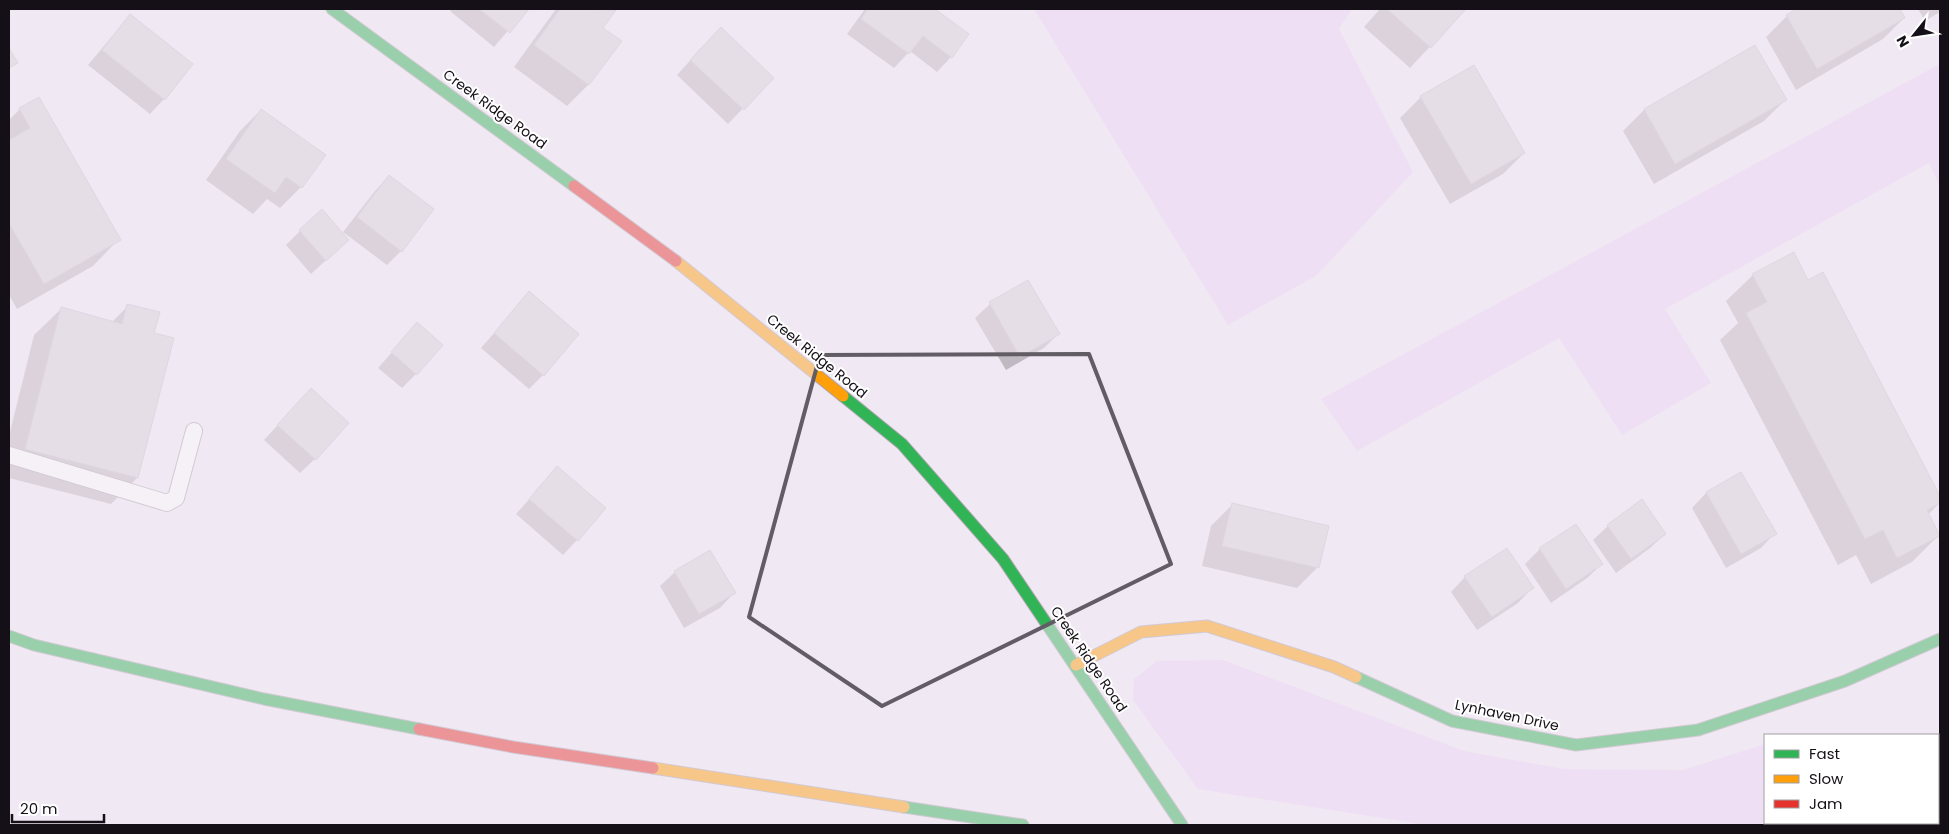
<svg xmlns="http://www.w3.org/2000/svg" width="1949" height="834" font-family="Poppins,sans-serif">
<rect width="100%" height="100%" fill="#f0e8f3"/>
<path fill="#edd6f5" d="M1034 9H1352L1339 29 1413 172 1317 275 1228 325Z
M1940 64V187L1929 163 1665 309 1711 383 1622 435 1559 338 1357 451 1321 399Z
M1223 660 1464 751 1564 769 1683 770 1765 744V823H1857L1868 825H1426L1198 789 1133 700 1134 679 1157 661Z"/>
<path fill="#0003" d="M452 9H527L494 47 450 11Z
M556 9H613L614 10 601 28 620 41 588 85 567 106 514 67Z
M865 9H933L968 34 951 57 937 72 910 51 894 68 847 34Z
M1380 9H1465L1410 68 1364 27Z
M1800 9H1898L1904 18 1883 39 1796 90 1766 37 1787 16Z
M1918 9H1940V12L1925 21Z
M130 15 164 99 150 114 88 65Z
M706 43 772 78 728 124 677 75Z
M1754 47 1785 100 1764 121 1654 184 1623 131 1644 110Z
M1421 97 1524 153 1503 174 1450 204 1400 118Z
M38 99 119 239 93 266 17 309 9 295V120L20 109Z
M261 110 301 187 280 208 267 199 253 214 206 180 240 131Z
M389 176 401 251 387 265 343 232 375 191Z
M300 231 348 240 311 274 286 245Z
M1823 274 1940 499V502L1928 515 1938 536 1912 562 1871 584 1856 555 1838 565 1720 340 1738 323 1726 301 1753 275 1807 282Z
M1028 281 1058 334 1044 348 1006 370 975 318 990 304Z
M529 293 543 375 529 389 481 348Z
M128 306 153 334 137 478 111 504 9 478V436L34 335 61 309 112 322Z
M417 324 416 374 402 388 378 368Z
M297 404 315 459 300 473 264 440Z
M557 468 577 540 563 555 516 514Z
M1741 474 1775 533 1761 548 1726 568 1692 508 1706 493Z
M1641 501 1665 534 1650 548 1616 573 1593 540 1608 526Z
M1232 505 1318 567 1297 588 1202 566 1211 526Z
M1540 549 1602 564 1587 578 1551 603 1525 564Z
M675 572 734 593 720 608 684 628 660 586Z
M1465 577 1532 588 1518 603 1477 630 1451 592Z
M1938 775 1940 779V815L1938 817Z
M1897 823H1928L1924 825H1898Z"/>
<path fill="#d8d2da" stroke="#c8c2cb" d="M479 9H529L510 33Z
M560 9 616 10 603 28 622 41 589 85 534 45Z
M868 9H935L969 34 952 58 923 36 909 54 861 19Z
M1387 9H1466L1431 48Z
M1797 9H1900L1905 18 1817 69 1786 15Z
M130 14 193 64 165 100 102 50Z
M721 27 774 78 744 110 690 60Z
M1755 45 1787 100 1675 164 1644 109Z
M9 48 18 63 9 68Z
M1474 65 1525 153 1471 184 1420 96Z
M39 97 121 240 44 284 9 223V140L30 128 19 108Z
M261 109 326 155 302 188 286 177 275 193 226 159Z
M389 175 434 209 402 252 357 217Z
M322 209 349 240 326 261 299 230Z
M1794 252 1808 280 1823 272 1940 496V503L1927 510 1940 536 1897 558 1883 530 1865 539 1746 313 1767 302 1752 274Z
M1028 280 1060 334 1020 357 989 302Z
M529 291 579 334 544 376 494 333Z
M127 304 160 312 154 333 174 338 138 478 25 449 61 307 122 324Z
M417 322 443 345 417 375 391 352Z
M311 388 349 423 316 460 277 425Z
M557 466 606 508 578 541 529 499Z
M1741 472 1777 534 1741 554 1706 492Z
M1642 499 1666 534 1631 559 1607 525Z
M1232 503 1329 526 1319 568 1222 546Z
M1576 524 1603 564 1566 589 1539 548Z
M1507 548 1534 588 1492 617 1464 576Z
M710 550 736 593 699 614 674 571Z
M1938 772 1940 777V811L1938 812Z"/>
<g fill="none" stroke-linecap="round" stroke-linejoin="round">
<defs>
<path id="lane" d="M9 455 167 503 176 498 194 431"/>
<path id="fast" d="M332 9 574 186
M843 396 902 444 1003 559 1182 825
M9 636 34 645 264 699 419 729
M1356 677 1452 721 1576 745 1698 730 1845 681 1940 639
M904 807 1023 825"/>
<path id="slow" d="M676 261 843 396
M1076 665 1141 632 1207 626 1334 667 1356 677
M653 768 904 807"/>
<path id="jam" d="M574 186 676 261
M419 729 513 747 653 768"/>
</defs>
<use href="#lane" stroke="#aca5ae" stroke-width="18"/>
<use href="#fast" stroke="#aca5ae" stroke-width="13"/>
<use href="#slow" stroke="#aca5ae" stroke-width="13"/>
<use href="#jam" stroke="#aca5ae" stroke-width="13"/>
<use href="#lane" stroke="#fdfcfd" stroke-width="16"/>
<use href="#fast" stroke="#30b455" stroke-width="11"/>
<use href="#slow" stroke="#ff9f0a" stroke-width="11"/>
<use href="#jam" stroke="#e5322d" stroke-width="11"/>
</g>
<path d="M0 0H1949V834H0ZM1089 354 1171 564 882 706 749 617 820 355Z" fill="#f0e8f3" fill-opacity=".55" fill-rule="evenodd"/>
<path fill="none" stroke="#625c64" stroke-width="4" stroke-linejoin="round" d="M1089 354 1171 564 882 706 749 617 820 355Z"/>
<g text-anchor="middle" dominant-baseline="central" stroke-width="4" stroke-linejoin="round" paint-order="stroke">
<g font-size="14" fill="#151017" stroke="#fff">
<text transform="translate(495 109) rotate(36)">Creek Ridge Road</text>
<text transform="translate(817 356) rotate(39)">Creek Ridge Road</text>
<text transform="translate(1089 659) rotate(56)">Creek Ridge Road</text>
<text transform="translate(1507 715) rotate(12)">Lynhaven Drive</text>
</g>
</g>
<rect width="1949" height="834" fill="none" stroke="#151017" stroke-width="20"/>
<rect x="1764" y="734" width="175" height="90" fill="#ffffff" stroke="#a19fa2"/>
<rect x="1774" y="750" width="25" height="8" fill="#30b455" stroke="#a19fa2"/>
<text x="1809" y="759" font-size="15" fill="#151017">Fast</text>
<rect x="1774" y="775" width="25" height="8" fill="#ff9f0a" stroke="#a19fa2"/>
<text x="1809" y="784" font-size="15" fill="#151017">Slow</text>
<rect x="1774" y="800" width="25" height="8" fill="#e5322d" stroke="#a19fa2"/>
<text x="1809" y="809" font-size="15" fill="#151017">Jam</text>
<g transform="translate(1914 35) rotate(240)" stroke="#ffffff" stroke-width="4" paint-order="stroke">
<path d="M0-4L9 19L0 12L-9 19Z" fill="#151017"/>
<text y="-8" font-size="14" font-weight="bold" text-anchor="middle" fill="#151017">N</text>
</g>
<path d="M12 814v8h92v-8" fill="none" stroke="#151017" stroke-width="2.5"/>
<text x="20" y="814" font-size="15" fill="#151017" stroke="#ffffff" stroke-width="4" paint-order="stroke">20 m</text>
</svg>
